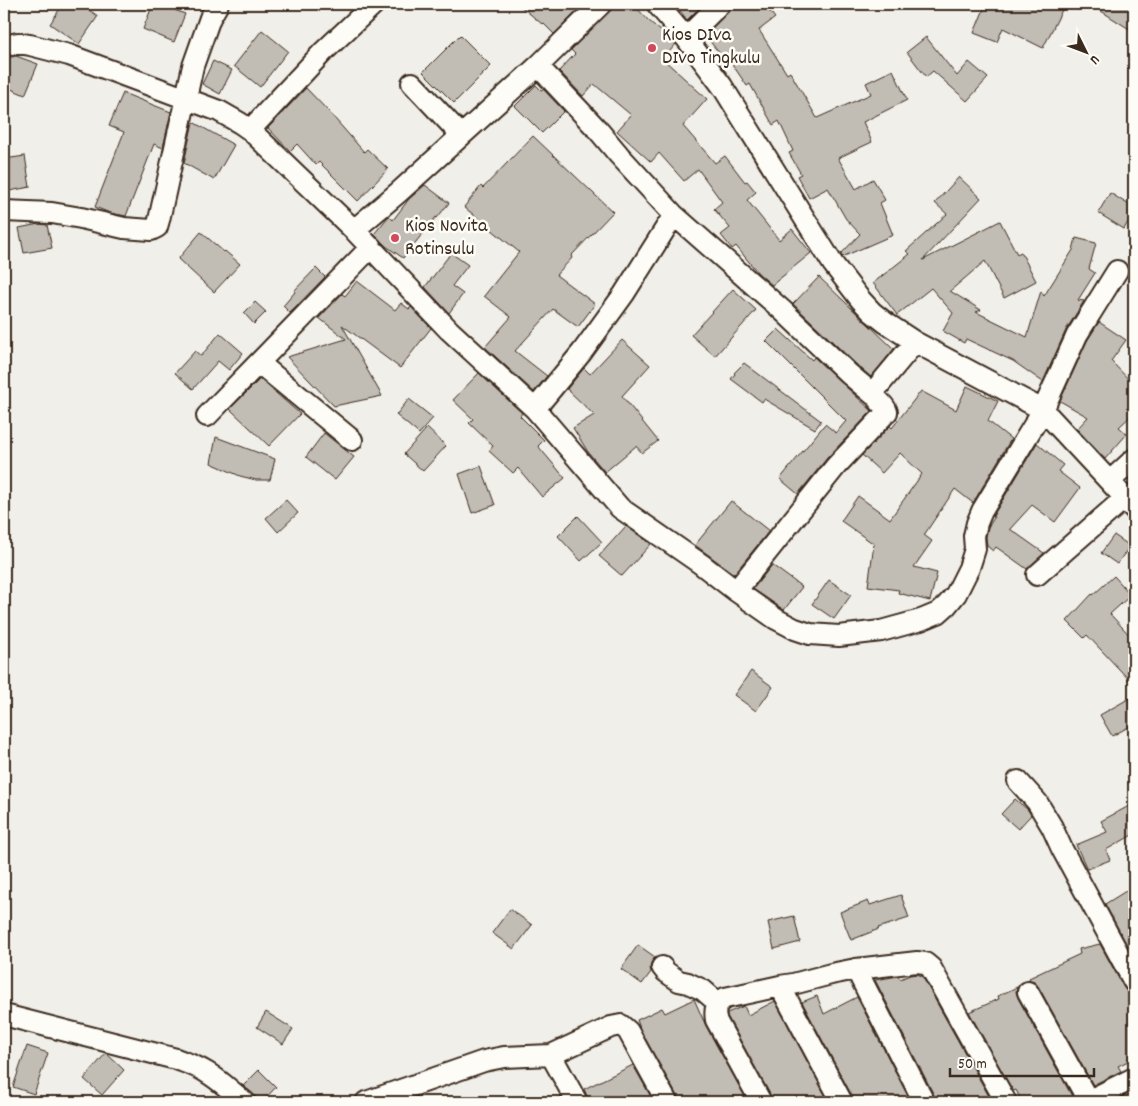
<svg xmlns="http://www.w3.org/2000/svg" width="1138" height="1106" font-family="Dekko,sans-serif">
<rect width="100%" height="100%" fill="#f1efea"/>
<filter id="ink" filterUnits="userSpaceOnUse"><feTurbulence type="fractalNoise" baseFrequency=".02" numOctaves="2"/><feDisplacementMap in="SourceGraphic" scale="10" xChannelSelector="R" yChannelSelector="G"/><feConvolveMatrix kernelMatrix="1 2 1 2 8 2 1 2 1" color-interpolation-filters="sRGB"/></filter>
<g filter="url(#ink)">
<path fill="#c1bcb4" stroke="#3b2a1e" d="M63 4H80L98 16 79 44 50 24Z
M153 4H159L185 14 174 42 143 29Z
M518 4H584L554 34 543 23 542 24Z
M613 4H633L648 20 676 44 663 59 707 99 683 126 715 163 725 156 745 182 747 181 756 192 747 200 779 240 792 229 811 253 772 285 758 273 736 246 732 249 721 235 730 228 714 209 722 202 698 169 684 181 659 153 651 162 617 131 631 115 594 84 583 96 559 71 575 54 571 50 609 12 612 8Z
M675 4H703L687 20Z
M732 4H764L775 18 759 30 787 74 790 72 817 118 871 94 866 83 893 70 907 100 863 122 872 142 838 158 856 189 873 179 885 200 880 203 893 235 842 257 841 254 860 234 846 219 828 188 809 198 797 176 801 174 789 153 793 151 779 121 773 125 750 84 747 86 726 55 723 58 705 35 728 12 731 8Z
M986 4H1065L1043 48 1003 28 997 42 974 33Z
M1090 4H1134V32Z
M262 30 288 51 260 87 234 66Z
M460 35 491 66 454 103 423 72Z
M926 37 957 76 969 62 988 78 967 101 933 71 926 77 907 52Z
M16 56 38 64 25 95 4 86V65L7 58Z
M213 61 232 70 220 94 202 84Z
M536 85 541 90 543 89 564 111 542 133 515 106Z
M306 88 329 112 364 152 367 149 388 169 358 201 319 162 316 165 297 144 290 151 268 128Z
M123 93 171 112 163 148 154 144 126 216 110 213 95 207 124 132 109 126Z
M193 122 234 145 214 180 184 163Z
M533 136 613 212 571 256 572 258 556 275 595 304 578 327 553 309 515 351 547 376 534 392 485 347 511 317 484 296 519 252 464 207 481 186 483 188Z
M25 156 30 187 4 192V159Z
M959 177 981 198 923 260 1000 221 1017 254 1021 252 1036 281 1004 298 985 261 950 291 981 310 976 312 1027 337 1041 291 1044 296 1073 250 1076 238 1096 243 1089 269 1095 273 1078 300 1084 301 1066 330 1043 382 1013 361 966 339 964 343 943 331 953 313 931 288 897 315 873 283 910 254 906 251 947 214 935 203Z
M425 185 449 203 437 218 436 217 403 258 386 246 374 234 389 216 393 220 409 199Z
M1110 193 1134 208V212L1124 229 1098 213Z
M39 224 47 225 52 248 24 253 19 228Z
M201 232 224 252 225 251 240 264 214 292 178 259Z
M451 253 468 265 452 286 463 294 449 313 425 287Z
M316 268 325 277 290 313 283 306 295 292 294 291Z
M819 277 894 349 871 377 857 365 793 304Z
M357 281 395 310 401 303 409 309 411 307 431 328 400 368 342 325 382 396 334 406 287 357 346 339 319 318 342 294 345 296Z
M733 289 756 310 715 356 691 335Z
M255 302 266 312 254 324 244 313Z
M1099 322 1126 340 1111 361 1134 385V413L1119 427 1127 434 1105 459 1077 429 1088 417 1060 401 1087 341Z
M778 329 812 360 814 357 872 411 827 458 798 494 780 479 825 424 836 433 846 421 766 341Z
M220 333 243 353 229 370 218 361 193 389 175 373 195 351 201 356Z
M622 340 650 365 622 396 658 441 642 453 636 446 605 472 588 452 573 428 594 415 567 389 584 368 590 374Z
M744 363 821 421 815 429 764 399 762 402 731 379 735 374 734 373Z
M479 373 522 413 520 416 544 440 538 446 565 478 542 497 518 468 513 473 489 451 493 446 469 423 473 419 453 400Z
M260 379 300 414 269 446 230 409Z
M967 386 998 401 988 421 1011 439 973 503 955 489 924 535 932 541 914 567 937 573 930 601 898 593 899 590 868 586 874 544 841 521 858 496 890 519 922 474 900 453 882 473 862 455 890 426 892 428 921 391 956 410Z
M409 399 433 418 419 434 396 415Z
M427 428 446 446 423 471 404 454Z
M324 433 354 457 335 480 306 457Z
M216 437 275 459 270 480H256L240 476 211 463Z
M1037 443 1063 465 1058 471 1080 488 1055 522 1032 505 1010 529 1044 553 1027 569 996 547 993 551 987 546 986 537 988 527 994 518 993 516Z
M481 466 495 505 472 513 459 474Z
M286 500 298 513 278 532 266 518Z
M731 501 769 531 734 574 695 545Z
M578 516 602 542 581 561 558 536Z
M626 526 651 544 622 576 599 556Z
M1114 535 1130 546 1117 564 1101 553Z
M772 565 802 587 784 610 753 589Z
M1114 576 1131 595 1110 614 1134 640V685L1087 635 1084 638 1067 621 1092 594 1093 595Z
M829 580 851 595 834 619 812 604Z
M751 671 773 687 756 711 734 695Z
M1130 698 1134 706V724L1112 736 1100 715Z
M1015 799 1028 810 1031 815 1018 829 1001 814Z
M1129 806 1134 817V834L1106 850 1110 860 1087 869 1076 845 1107 832 1101 821Z
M1134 886V958L1105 904Z
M901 895 909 918 878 928 879 929 851 940 840 912 868 901 870 905Z
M510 909 532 925 514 949 492 933Z
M794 916 800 942 774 949 768 922Z
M1100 944 1124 988 1128 992 1134 994V1058L1118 1066 1121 1071 1093 1085 1038 986 1034 982 1030 981 1029 978 1080 954 1079 949Z
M638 945 655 957 651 963 650 968 651 972 642 984 621 969Z
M917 974 922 976 991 1100 987 1102H936L935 1097 875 980 898 976 900 979 910 975Z
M1017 987 1016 992 1018 998 1074 1100V1102H1022L1016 1090 1013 1091 969 1012 999 999 998 996Z
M817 996 824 1014 857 997 911 1102H854L852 1096 802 1002Z
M694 999 706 1026 748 1102H679L677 1096 641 1031 637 1020 662 1008 665 1013Z
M775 1001 829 1102H773L771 1096 727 1016V1013L744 1006 748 1015Z
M266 1012 293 1029 283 1044 257 1027Z
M27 1046 48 1053 34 1094 13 1087Z
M106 1053 124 1070 102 1095 84 1079Z
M633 1065 654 1102H589L587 1096 584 1089Z
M259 1070 276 1087 262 1102H260L252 1093 243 1086Z"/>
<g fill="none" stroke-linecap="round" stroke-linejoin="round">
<defs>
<path id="street" d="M657 4 686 38 722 86 833 264 860 299 872 312 886 323 915 342 1043 410 1125 498 1134 509
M686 38 720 4
M4 46 18 43 30 45 69 55 219 111 240 123 250 130 354 230 399 192 538 66 601 4
M538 66 598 130 619 155 674 215 782 310 849 374 874 395
M412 83 461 135
M250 130 323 52 374 4
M4 211 52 213 81 218 124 228 151 230 157 227 159 220 193 66 210 18 218 4
M354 230 449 330 535 409 620 508 701 564 736 591 836 466 887 412C885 403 873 400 875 390L915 342
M259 363 352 440
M535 409 582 352 624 294 674 215
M207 416 371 247
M1110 481 1134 459
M1037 575 1125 498
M736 591 776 619 795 629 810 634 839 636 881 631 921 620 938 613 947 605 956 594 969 568 975 549 974 536 977 523 982 511 1043 410 1077 335 1117 271
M1018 781 1037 802 1052 827 1062 849 1134 982
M662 967 666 972 679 981 688 983 703 990 718 1003
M1028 992 1089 1102
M4 1015 176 1059C186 1063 197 1066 206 1072 220 1080 232 1092 245 1102
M551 1055 577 1102
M366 1102 484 1061 504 1057 551 1055 611 1027 621 1025 628 1031 667 1102
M761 1102 716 1020C714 1009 716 1004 725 998L780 986
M842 1102 780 986 793 984 831 974 856 969
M924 1102 856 969 917 962 925 963 931 968 1006 1102
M1086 1102 1134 1078"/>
</defs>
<use href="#street" stroke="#3b2a1e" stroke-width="24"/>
<use href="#street" stroke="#fdfcf7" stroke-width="20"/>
</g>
</g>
<g fill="#d1495b" stroke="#fdfcf7" stroke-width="2">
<circle cx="652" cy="48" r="5"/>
<circle cx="395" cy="238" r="5"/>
</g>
<g text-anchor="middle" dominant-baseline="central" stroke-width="5" stroke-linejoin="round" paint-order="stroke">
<g font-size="20" fill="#3b2a1e" stroke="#fdfcf7" text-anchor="start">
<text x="662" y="36">Kios DIva<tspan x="662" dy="23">DIvo Tingkulu</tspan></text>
<text x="405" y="227">Kios Novita<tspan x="405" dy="23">Rotinsulu</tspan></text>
</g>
</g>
<rect width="1138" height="1106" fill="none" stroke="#fdfcf7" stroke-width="20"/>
<rect x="10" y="10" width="1118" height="1086" fill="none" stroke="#3b2a1e" stroke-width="2" filter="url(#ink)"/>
<g transform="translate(1086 52) rotate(132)" stroke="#fdfcf7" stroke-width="4" paint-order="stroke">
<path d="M0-4L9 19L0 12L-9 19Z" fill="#3b2a1e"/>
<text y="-8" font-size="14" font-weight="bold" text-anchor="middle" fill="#3b2a1e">U</text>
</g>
<path d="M950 1068v8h144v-8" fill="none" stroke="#3b2a1e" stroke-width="2.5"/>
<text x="958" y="1068" font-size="15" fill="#3b2a1e" stroke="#fdfcf7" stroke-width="4" paint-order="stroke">50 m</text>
</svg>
